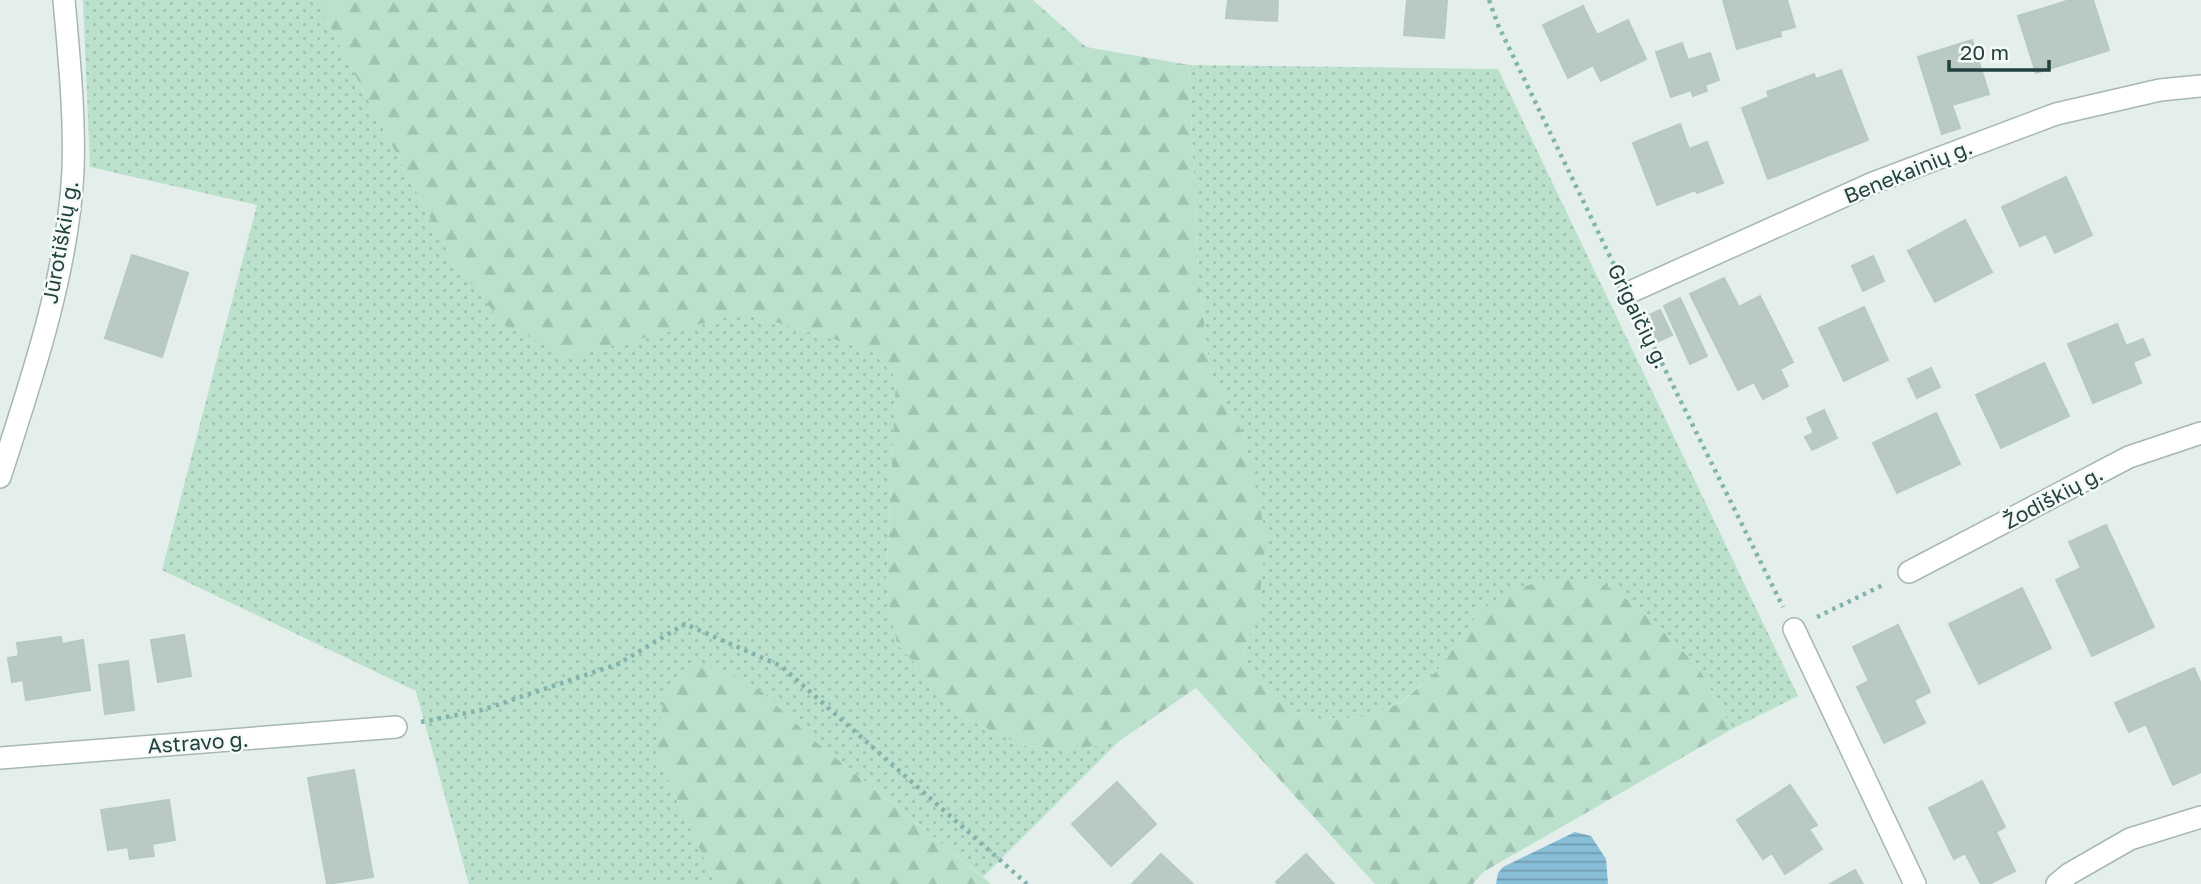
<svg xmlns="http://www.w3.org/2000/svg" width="2201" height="884" font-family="'Golos Text',sans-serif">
<defs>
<pattern id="grass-dots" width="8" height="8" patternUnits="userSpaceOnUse" patternTransform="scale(1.75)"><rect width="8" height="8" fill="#bbe1cc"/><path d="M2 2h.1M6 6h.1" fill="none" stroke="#a0c2b0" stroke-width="1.8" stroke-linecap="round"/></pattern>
<pattern id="forest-firs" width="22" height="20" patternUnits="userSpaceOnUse" patternTransform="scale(1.75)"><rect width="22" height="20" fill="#bbe1cc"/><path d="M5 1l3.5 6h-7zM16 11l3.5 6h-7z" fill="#a0c2b0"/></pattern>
<pattern id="water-rules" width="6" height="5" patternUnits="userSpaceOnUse" patternTransform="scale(1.75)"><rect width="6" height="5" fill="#88bed7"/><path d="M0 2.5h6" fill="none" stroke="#6f9cb0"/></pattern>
</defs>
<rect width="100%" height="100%" fill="#e4eeeb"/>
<path fill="url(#grass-dots)" d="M83 0H316L451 258 567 357 744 313 870 350 896 377 886 585 897 644 966 718 1021 745 1070 750 1118 742 983 877 815 741 761 691 656 754 716 884H469L416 691 162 570 257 205 90 167Z
M1189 65 1498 69 1798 696 1732 729 1699 668 1640 608 1607 586 1478 613 1438 670 1401 702 1367 717 1320 719 1289 710 1254 679 1243 651 1258 615 1245 438 1210 371 1198 273Z"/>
<path fill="url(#forest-firs)" d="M316 0H1033L1086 47 1189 65 1198 273 1210 371 1245 438 1266 536 1258 615 1243 651 1254 679 1289 710 1320 719 1367 717 1402 702 1438 670 1478 613 1508 591 1543 581 1570 579 1607 586 1640 608 1699 668 1732 729 1483 872 1473 884H1375L1196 688 1118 742 1070 750 1021 745 966 718 897 644 886 586 896 377 870 350 744 313 568 357 503 324 451 258Z
M693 667 721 668 761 691 815 741 991 884H716L656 754 665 688Z"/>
<path fill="url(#water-rules)" d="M1575 832 1591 836 1606 859 1608 884H1496L1498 873 1503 867Z"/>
<path fill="#b9cac5" stroke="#b6c9c4" stroke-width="2" d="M1228 0H1278L1277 21 1226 18Z
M1407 0H1447L1444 38 1404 35Z
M1723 0H1787L1795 27 1780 31 1781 36 1737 49Z
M2070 0H2093L2109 50 2036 73 2018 16Z
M1583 6 1597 35 1628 20 1646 59 1601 81 1593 65 1568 78 1543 25Z
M1972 40 1989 94 1952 105 1960 128 1942 134 1918 57Z
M1682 43 1688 60 1710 53 1719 80 1705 85 1707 91 1693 96 1691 90 1671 97 1656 52Z
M1841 70 1868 140 1768 179 1742 108 1769 97 1767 92 1814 74 1816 79Z
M1680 124 1689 149 1707 142 1723 183 1697 193 1695 190 1657 205 1633 143Z
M2066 177 2092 235 2055 253 2046 234 2020 246 2002 207Z
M1965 220 1992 272 1935 302 1908 251Z
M132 255 188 273 162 357 105 338Z
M1873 256 1884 281 1863 291 1852 266Z
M1724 278 1739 307 1760 296 1793 362 1780 369 1788 386 1763 399 1754 382 1738 390 1690 294Z
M1680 298 1707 356 1690 364 1664 306Z
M1864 307 1888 360 1844 381 1819 328Z
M1660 310 1672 335 1657 342 1645 317Z
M2117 324 2126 346 2143 339 2150 355 2133 362 2141 383 2093 403 2068 344Z
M2044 363 2069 416 2001 448 1976 395Z
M1931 368 1940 387 1917 398 1908 379Z
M1824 410 1837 438 1812 450 1805 437 1814 433 1807 418Z
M1936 413 1960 464 1897 493 1873 443Z
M2106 525 2154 627 2092 656 2056 580 2081 568 2069 542Z
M2022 588 2051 648 1979 684 1949 624Z
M1898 625 1930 692 1914 700 1925 723 1884 743 1857 687 1869 681 1853 647Z
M184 635 191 676 158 682 151 640Z
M61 637 62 644 83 640 90 690 26 700 23 680 12 682 8 658 19 656 17 643Z
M128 661 134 710 105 714 99 665Z
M2194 668 2201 684V772L2173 785 2146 724 2129 732 2115 703Z
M354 770 373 877 327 884 308 778Z
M1982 781 2005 827 1996 832 2015 871 1989 884H1981L1965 853 1954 859 1929 808Z
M1117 782 1156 824 1111 866 1072 824Z
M1790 785 1817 825 1809 829 1822 849 1785 874 1772 853 1763 859 1737 820Z
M169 800 175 840 152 844 154 856 130 859 128 847 108 850 101 810Z
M1161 854 1193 884H1132Z
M1306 854 1334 884H1278L1276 882Z
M1855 870 1863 884H1830Z"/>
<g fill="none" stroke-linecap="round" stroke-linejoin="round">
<defs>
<path id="minor" d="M1628 293 1873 183 2056 114 2160 90 2201 86
M0 477C31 381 68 273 73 171 75 114 69 56 64 0
M1909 572 2129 457 2201 433
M1794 629 1915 884
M0 758 396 727
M2057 884 2069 874 2130 839 2201 817"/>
</defs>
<use href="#minor" stroke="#a6b7b4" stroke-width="24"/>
<path stroke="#82b4ad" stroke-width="4.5" stroke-dasharray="3.5 5" stroke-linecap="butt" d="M1489 0 1498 25 1617 271
M1639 317 1783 607
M1817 617 1885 584
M421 722 482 710 618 664 685 624 781 666 1027 884"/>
<use href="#minor" stroke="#fff" stroke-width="21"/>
</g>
<g text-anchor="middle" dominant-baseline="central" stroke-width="5" stroke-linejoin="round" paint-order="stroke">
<g font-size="21" fill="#22423e" stroke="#f5faf9">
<text transform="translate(1908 171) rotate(-22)">Benekainių g.</text>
<text transform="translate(60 242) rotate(-80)">Jūrotiškių g.</text>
<text transform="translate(1639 316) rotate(64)">Grigaičių g.</text>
<text transform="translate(2053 497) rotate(-28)">Žodiškių g.</text>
<text transform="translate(198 742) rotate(-4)">Astravo g.</text>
</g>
</g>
<path d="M1949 60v10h100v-10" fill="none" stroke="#22423e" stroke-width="3.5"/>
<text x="1960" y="60" font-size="21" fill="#22423e" stroke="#f5faf9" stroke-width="5" paint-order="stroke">20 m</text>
</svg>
